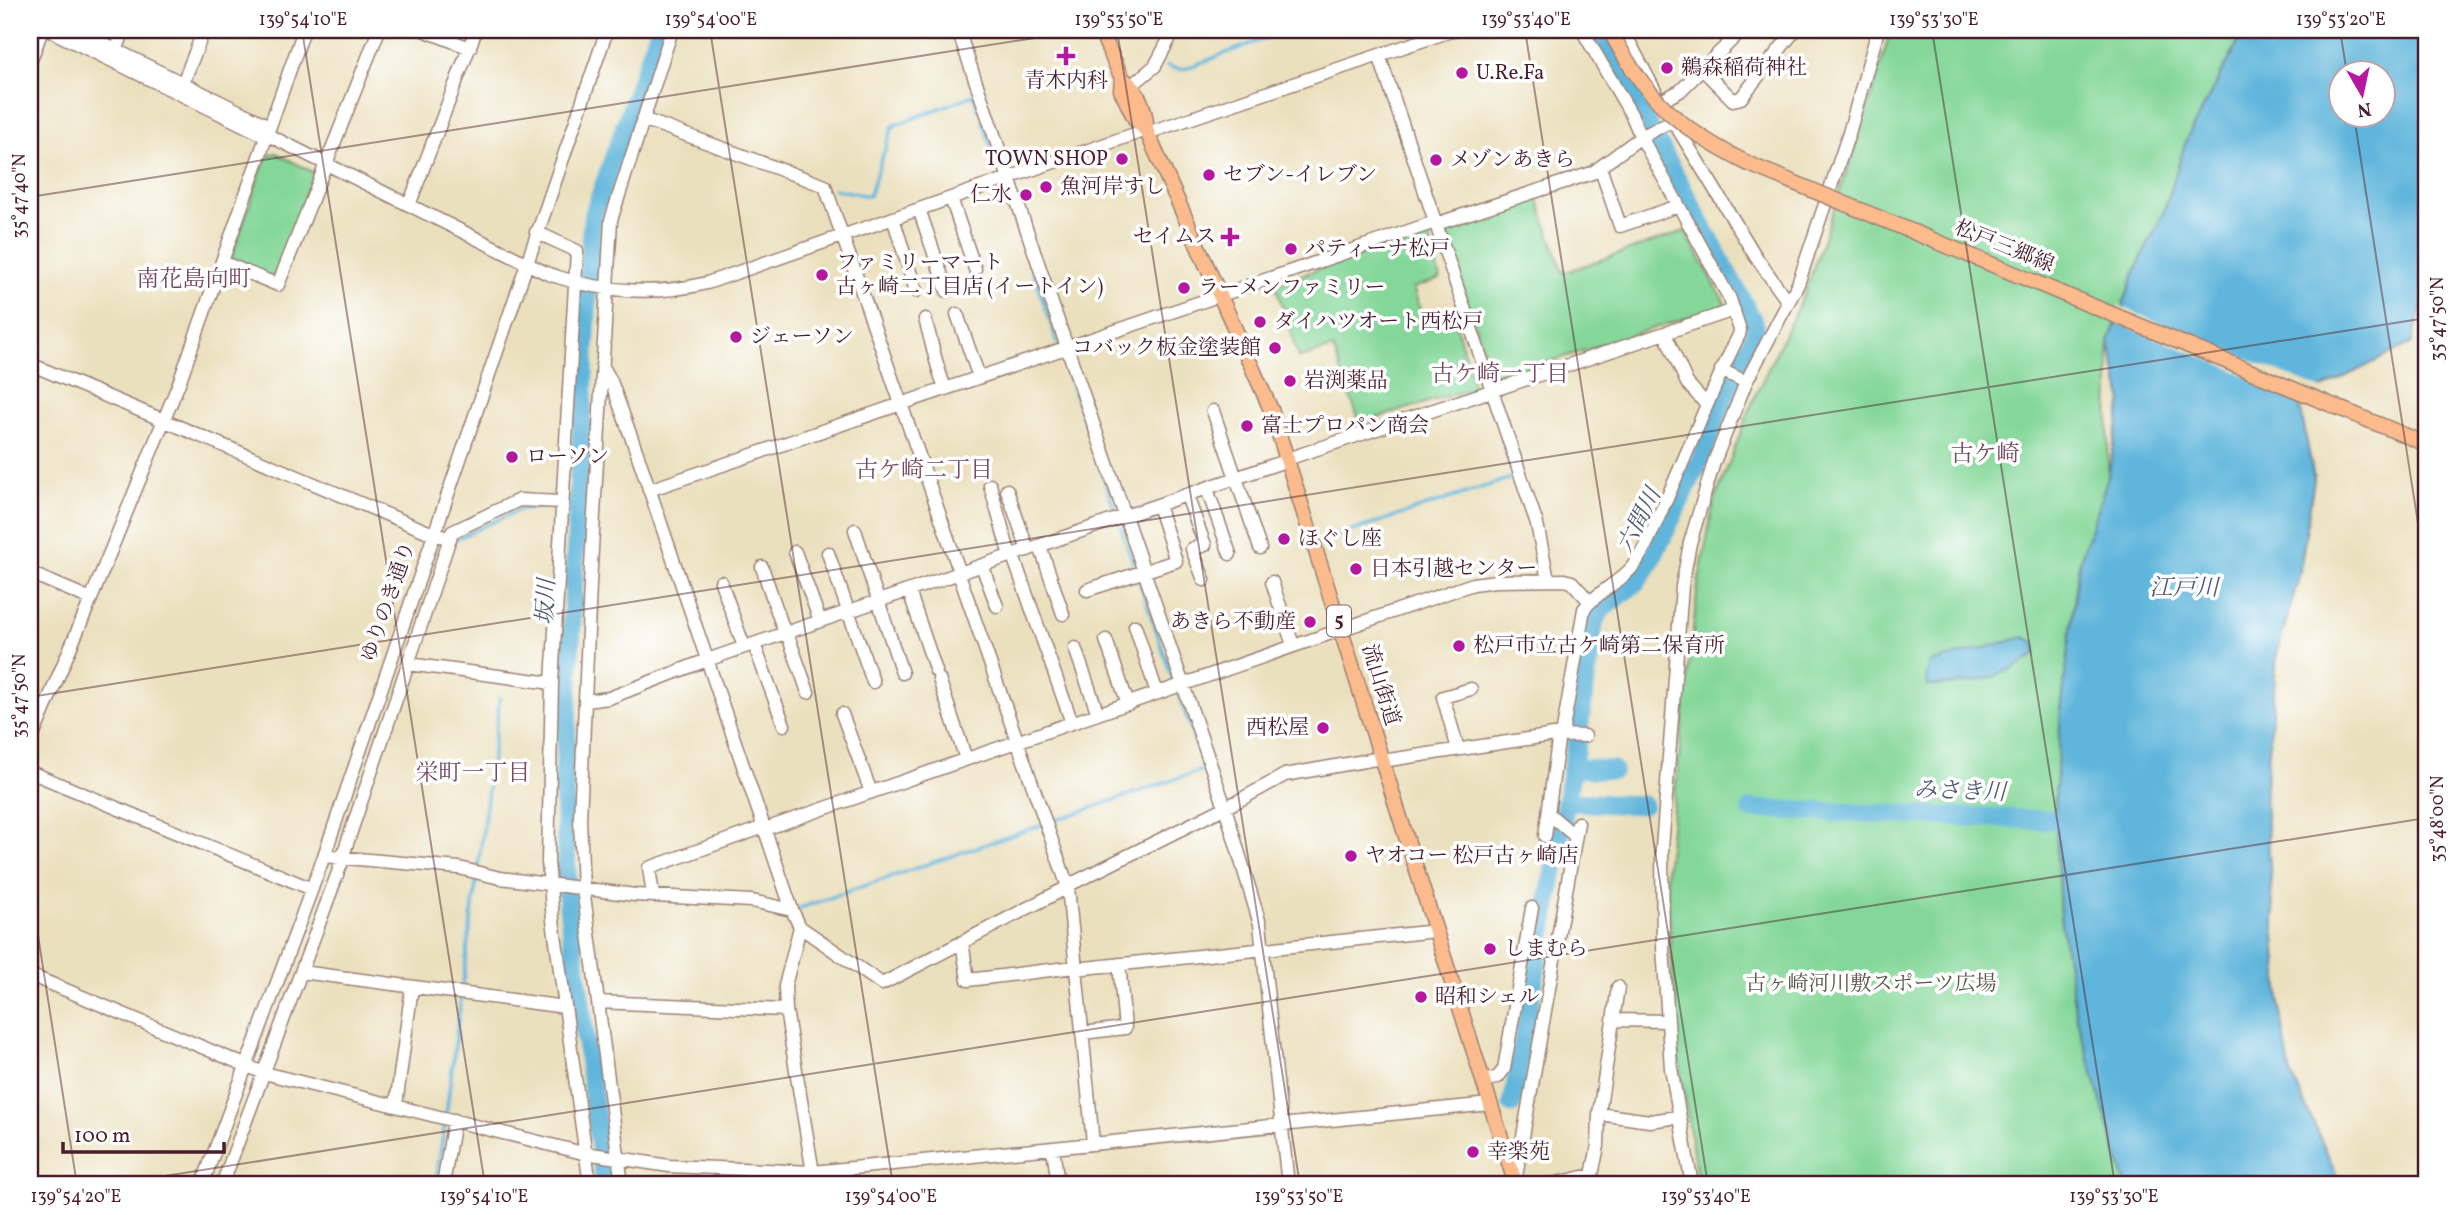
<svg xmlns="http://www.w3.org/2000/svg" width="2456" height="1215" font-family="Vollkorn,'Noto Serif JP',serif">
<rect width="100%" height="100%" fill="#fff"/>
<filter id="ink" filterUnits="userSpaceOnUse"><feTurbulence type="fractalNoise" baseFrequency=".0143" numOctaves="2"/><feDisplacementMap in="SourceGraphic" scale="14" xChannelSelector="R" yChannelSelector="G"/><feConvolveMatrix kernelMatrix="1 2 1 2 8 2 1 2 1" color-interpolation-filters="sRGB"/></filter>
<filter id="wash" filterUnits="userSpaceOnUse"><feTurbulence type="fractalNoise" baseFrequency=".00686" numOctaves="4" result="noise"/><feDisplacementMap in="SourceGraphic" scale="28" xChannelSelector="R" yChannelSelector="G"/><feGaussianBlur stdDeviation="1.57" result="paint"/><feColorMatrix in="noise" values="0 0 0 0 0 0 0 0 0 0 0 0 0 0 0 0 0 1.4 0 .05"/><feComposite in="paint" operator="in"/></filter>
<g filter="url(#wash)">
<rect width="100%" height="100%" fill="#ebe0bd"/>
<path fill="#84d799" stroke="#677b62" stroke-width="2" d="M1891 30H2243L2237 45 2187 138 2164 212 2137 267 2109 342 2108 477 2079 564 2061 711 2055 800 2060 916 2076 1015 2126 1185H1698L1678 1055 1666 873 1698 585 1714 502 1755 396 1805 292 1860 133Z
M276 153 316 174 278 277 271 278 231 259 266 156Z
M1537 197 1563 273 1685 231 1726 305 1493 380 1443 227Z
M1428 232 1440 279 1413 288 1425 324 1453 314 1474 388 1360 423 1333 348 1299 358 1275 284Z"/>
<path fill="#5eb5db" stroke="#546a83" stroke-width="2" fill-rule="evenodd" d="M2243 30H2426V290L2412 343 2299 400 2314 479 2299 577 2277 653 2265 800 2281 1016 2290 1071 2341 1185H2126L2076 1015 2060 916 2055 800 2061 711 2079 564 2108 477 2122 400 2109 342 2137 267 2164 212 2187 138 2237 45ZM2340 74H2382V116H2340Z
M2024 637 2035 642 2036 654C2000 680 1972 684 1928 686L1926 676 1930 663Z"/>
<path fill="#ebe0bd" d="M2119 306 2326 391 2307 400 2114 321Z"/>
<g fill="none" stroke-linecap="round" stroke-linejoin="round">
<path stroke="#5eb5db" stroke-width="3.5" d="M1167 66 1177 69H1184L1287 30
M983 122 1001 176
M1003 184 1058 344
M834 189 869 196 893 126 974 95 978 109
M1062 356 1116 513
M566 505 578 504
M1121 527 1135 570
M1328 539 1514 477 1502 438
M454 540 521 509 541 507
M1138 577 1174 683
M478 869 500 697
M800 908 1205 769 1177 690
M462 990 477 876
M446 1115 461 998
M435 1185 445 1123"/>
<path stroke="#5eb5db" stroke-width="19" d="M1572 768 1613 770
M1567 802 1643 805
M1751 809 2050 820 2079 819
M1512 1104 1579 730 1594 623 1601 610 1636 583 1650 563 1701 458 1731 383 1753 338 1755 329 1752 319 1598 30
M605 1185 568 907 564 785 591 232 594 213 659 30"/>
</g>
</g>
<g filter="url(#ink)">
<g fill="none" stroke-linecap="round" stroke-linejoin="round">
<defs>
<path id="minor" d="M49 30 266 136
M75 30 269 126
M423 30 470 48
M958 30 1225 807 1260 924 1288 1185
M1623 30 1655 91
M116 51 124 30
M1379 55 1537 524 1548 580
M30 62 42 30
M1703 70 1733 100 1741 98 1795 30
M183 83 204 30
M1132 85 1155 66 1174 30
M1661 101 1680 91 1742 30
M1670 116 1756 257 1788 302
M643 119 825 186 960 573
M1147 133 1454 30
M266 134 546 273C600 292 652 297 707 283L1146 130
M1600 167 1620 226 1678 206
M951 198 975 269
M409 205 476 30
M919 209 947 291
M893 218 916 291
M1436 224 1592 173 1641 137 1632 116 1582 30
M536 232 577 251 552 683 548 862 553 920 590 1185
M222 262 278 285 379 30
M957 314 979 377
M925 319C932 343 936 366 945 388
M1665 334 1687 383 1706 404
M30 364 426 531 450 539
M602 365 611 381 637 453 792 910
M1721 370 1746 382
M1213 411 1260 548
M1287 459 1734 310
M990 485 1010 556
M1207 489 1230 554
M649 490 1435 222
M1007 490 1028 550
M1187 496 1205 545 1192 549 1204 580
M855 530 902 673
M1040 546 1063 614
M795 552 820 621
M828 553 873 682
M1013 556 1072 723
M982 566 997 606
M762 567 785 634
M30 573 91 599 179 383 304 30
M959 574 1068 887 1093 1143
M721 582 744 647
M1272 582 1293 645
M1087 590 1176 561 1158 505
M909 591 936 671
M1135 626 1157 693
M787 633 808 692
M1106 640 1128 704
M754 644 784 725
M1075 648 1098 714
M408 664 452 532 519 500 561 502
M939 679 966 759
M586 701 609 698 707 660 1288 460
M842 714 871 792
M1562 735 1584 609C1598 590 1623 582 1636 562 1647 546 1654 527 1662 509 1689 451 1710 392 1739 335L1740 330 1730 299 1641 137 1673 120
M30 743 91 599
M1458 749 1443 697 1471 689
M1382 761 1554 735 1585 736
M30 772 312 889
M1549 814 1575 836
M765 829 1473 584 1496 581 1564 580 1572 582 1590 602
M1545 836 1559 734
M324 856 459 868 500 878 635 895 752 901 792 910 800 927 785 986 786 1010 815 1185
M342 858 408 664 552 683
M1067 886 1238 801 1285 775 1381 758
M653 895 649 868 764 827
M800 927 882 984 1068 887
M962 942 968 980 1075 967
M1075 969 1436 931
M302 972 565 1007
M30 975 264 1073 579 1152 669 1166 813 1172 1490 1104
M598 1002 786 1010
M1613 1020 1668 1021
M1082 1033 1125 1028 1119 964
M1483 1082 1498 1077 1504 1069 1532 908
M396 1105 412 987
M1599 1114 1618 987
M1053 1148 1058 1185
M1515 1182 1578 823
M202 1185 324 856 607 30
M222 1185 343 859
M443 1185 454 1120
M622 1185 583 888 580 819 590 584 611 220 672 30
M1548 1185 1592 1175 1598 1146 1599 1114 1650 1121 1678 1117
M1692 1185 1671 1068 1663 947 1662 849 1682 586 1690 543 1714 462 1746 382 1798 284 1849 133 1878 30"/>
<path id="major" d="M1100 30 1122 78 1121 90 1135 119 1146 130 1272 412 1516 1185
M1122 78C1138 89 1147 111 1146 130"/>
</defs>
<use href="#minor" stroke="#9a8074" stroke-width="15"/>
<use href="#major" stroke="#9a8074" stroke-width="17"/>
<use href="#minor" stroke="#fff" stroke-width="12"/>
<use href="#major" stroke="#fbbb8d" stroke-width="14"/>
<defs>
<path id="major-bridge" d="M1610 30C1644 98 1682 131 1749 164L2426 444"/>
</defs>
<use href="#major-bridge" stroke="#9a8074" stroke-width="17" stroke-linecap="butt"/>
<use href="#major-bridge" stroke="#fbbb8d" stroke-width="14"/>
</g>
</g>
<path fill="none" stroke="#4a1f2b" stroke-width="2" stroke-opacity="0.45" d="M302 30 485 1185M710 30 893 1185M1117 30 1300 1185M1525 30 1708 1185M1932 30 2115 1185M2340 30 2347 74M2354 116 2426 574M30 197 1085 30M30 697 2426 318M30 884 77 1185M108 1185 2426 818"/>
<g fill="#b5179e" stroke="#fff" stroke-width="2.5">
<path d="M1062.5 45.5h7v7h7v7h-7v7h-7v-7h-7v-7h7z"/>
<circle cx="1667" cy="68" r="7"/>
<circle cx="1462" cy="73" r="7"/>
<circle cx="1122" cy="159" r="7"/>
<circle cx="1436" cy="160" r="7"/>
<circle cx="1209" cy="175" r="7"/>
<circle cx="1046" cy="187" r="7"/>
<circle cx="1026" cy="195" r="7"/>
<path d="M1226.5 226.5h7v7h7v7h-7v7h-7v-7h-7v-7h7z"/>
<circle cx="1291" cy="249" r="7"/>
<circle cx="822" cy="275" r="7"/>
<circle cx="1184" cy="288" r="7"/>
<circle cx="1260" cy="322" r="7"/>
<circle cx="736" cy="337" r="7"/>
<circle cx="1275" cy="348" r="7"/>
<circle cx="1290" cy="381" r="7"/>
<circle cx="1247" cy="426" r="7"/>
<circle cx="512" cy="457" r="7"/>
<circle cx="1284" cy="539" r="7"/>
<circle cx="1356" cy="569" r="7"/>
<circle cx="1310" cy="622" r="7"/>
<circle cx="1459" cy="646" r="7"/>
<circle cx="1323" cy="728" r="7"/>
<circle cx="1351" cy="856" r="7"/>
<circle cx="1490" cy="949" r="7"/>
<circle cx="1421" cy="997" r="7"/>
<circle cx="1473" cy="1152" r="7"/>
</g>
<g text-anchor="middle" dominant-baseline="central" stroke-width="7" stroke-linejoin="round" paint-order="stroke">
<rect fill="#fff" stroke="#80626b" stroke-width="2" x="1327" y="605.5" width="24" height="31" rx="5"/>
<g font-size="19" font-weight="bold" fill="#4a1f2b">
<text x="1339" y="621">5</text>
</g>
<g font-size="21" fill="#4a1f2b" stroke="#fff" text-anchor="start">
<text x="1681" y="68">鵜森稲荷神社</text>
<text x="1476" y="73">U.Re.Fa</text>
<text x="1066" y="81" text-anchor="middle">青木内科</text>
<text x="1108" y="159" text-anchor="end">TOWN SHOP</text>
<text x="1450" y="160">メゾンあきら</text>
<text x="1223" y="175">セブン-イレブン</text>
<text x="1060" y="187">魚河岸すし</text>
<text x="1012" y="195" text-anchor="end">仁水</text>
<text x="1216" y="237" text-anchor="end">セイムス</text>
<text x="1305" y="249">パティーナ松戸</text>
<text x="836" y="263">ファミリーマート<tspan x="836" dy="24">古ヶ崎二丁目店 (イートイン)</tspan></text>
<text x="1198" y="288">ラーメンファミリー</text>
<text x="1274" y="322">ダイハツオート西松戸</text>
<text x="750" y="337">ジェーソン</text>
<text x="1261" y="348" text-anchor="end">コバック板金塗装館</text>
<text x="1304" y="381">岩渕薬品</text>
<text x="1261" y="426">富士プロパン商会</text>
<text x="526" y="457">ローソン</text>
<text x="1298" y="539">ほぐし座</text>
<text x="1370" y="569">日本引越センター</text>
<text x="1296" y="622" text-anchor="end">あきら不動産</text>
<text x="1473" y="646">松戸市立古ケ崎第二保育所</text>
<text x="1309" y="728" text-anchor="end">西松屋</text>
<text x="1365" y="856">ヤオコー 松戸古ヶ崎店</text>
<text x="1504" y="949">しまむら</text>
<text x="1435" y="997">昭和シェル</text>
<text x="1487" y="1152">幸楽苑</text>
</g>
<g font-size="21" fill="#4a1f2b" stroke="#fff">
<text transform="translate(2004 247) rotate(22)">松戸三郷線</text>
<text transform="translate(389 602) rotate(-71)">ゆりのき通り</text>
<text transform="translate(1380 685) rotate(73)">流山街道</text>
</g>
<g font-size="21" fill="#5b564c" stroke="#fff">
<text x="1871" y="984">古ヶ崎河川敷スポーツ広場</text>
</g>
<g font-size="23" fill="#784a60" stroke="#fff">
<text x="194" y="280">南花島向町</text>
<text x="1500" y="375">古ケ崎一丁目</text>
<text x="1985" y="455">古ケ崎</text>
<text x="924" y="471">古ケ崎二丁目</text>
<text x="473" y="774">栄町一丁目</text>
</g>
<g font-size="23" font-style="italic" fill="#525b71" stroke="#fff">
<text transform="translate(1640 521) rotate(-63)">六間川</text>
<text x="2184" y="589">江戸川</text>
<text transform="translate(547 602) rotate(-87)">坂川</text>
<text transform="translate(1960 792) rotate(2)">みさき川</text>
</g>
</g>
<rect width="2456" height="1215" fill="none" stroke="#fff" stroke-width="77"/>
<g transform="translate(2362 94) rotate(171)"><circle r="33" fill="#ffffff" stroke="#b7a5aa" stroke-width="2"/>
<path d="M0-5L12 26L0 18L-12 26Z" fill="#b5179e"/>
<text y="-10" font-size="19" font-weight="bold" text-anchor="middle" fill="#4a1f2b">N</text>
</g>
<path d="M63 1142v10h161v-10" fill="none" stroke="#4a1f2b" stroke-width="3.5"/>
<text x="74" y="1142" font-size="21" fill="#4a1f2b" stroke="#ffffff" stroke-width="5" paint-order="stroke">100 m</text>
<rect x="38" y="38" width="2380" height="1138" fill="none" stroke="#4a1f2b" stroke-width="2.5"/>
<g font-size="18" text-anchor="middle" fill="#4a1f2b">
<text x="303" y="25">139°54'10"E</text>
<text x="711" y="25">139°54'00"E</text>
<text x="1119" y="25">139°53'50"E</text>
<text x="1526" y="25">139°53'40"E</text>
<text x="1934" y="25">139°53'30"E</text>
<text x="2341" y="25">139°53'20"E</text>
<text transform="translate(19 196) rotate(-90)" y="6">35°47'40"N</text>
<text transform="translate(2437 319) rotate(-90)" y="6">35°47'50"N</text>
<text transform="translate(19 696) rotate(-90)" y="6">35°47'50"N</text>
<text transform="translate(2437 819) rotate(-90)" y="6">35°48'00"N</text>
<text x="76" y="1202">139°54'20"E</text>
<text x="484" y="1202">139°54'10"E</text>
<text x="891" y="1202">139°54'00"E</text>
<text x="1299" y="1202">139°53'50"E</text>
<text x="1706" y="1202">139°53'40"E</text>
<text x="2114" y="1202">139°53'30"E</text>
</g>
</svg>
